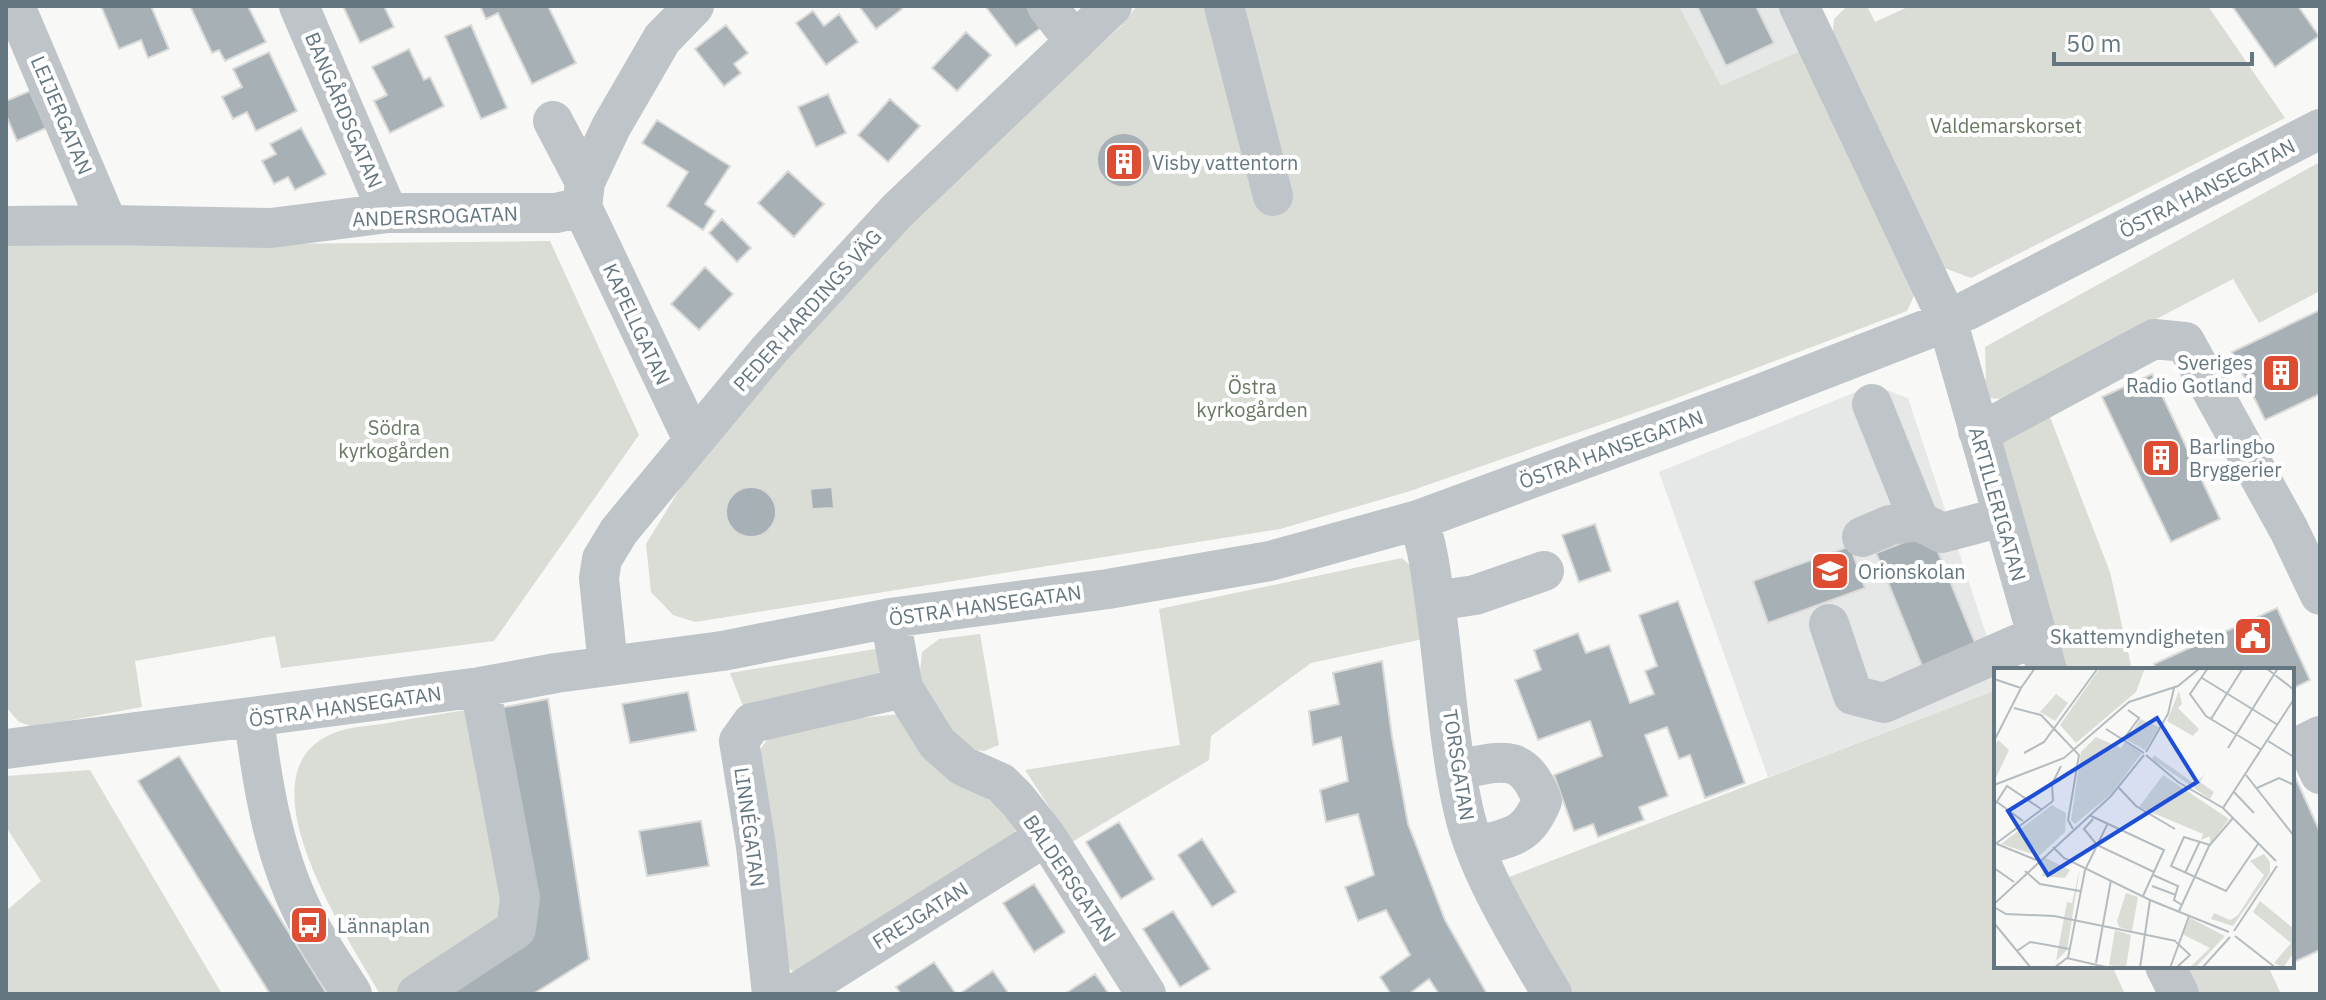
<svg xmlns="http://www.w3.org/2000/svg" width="2326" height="1000" font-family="'IBM Plex Sans',sans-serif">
<rect width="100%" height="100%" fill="#f8f8f6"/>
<path fill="#e6e8e7" d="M1679 6H1779L1800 51 1721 87Z
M1873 385 1908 398 1998 670 1996 690 1768 777 1659 472Z"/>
<path fill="#d9ddd5" d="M1137 6H1679L1721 86 1800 51 1915 294 1907 311 1666 402 1407 492 1280 529 695 622 673 615 651 592 646 544 700 456 911 219 1121 26Z
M1847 6H1867L1875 22 1910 6H2208L2285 118 1971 278 1942 267 1832 40 1834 19Z
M2320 162V291L2259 323 2233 279 2003 399 1986 398 1976 384 1986 379 1985 347Z
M550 241 639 435 494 641 281 668 275 636 135 661 142 707 34 727 19 722 6 707V242L279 244Z
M2043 399 2110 572 2132 670H2065L1992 426Z
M1402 558 1419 574 1423 639 1311 663 1211 736 1209 760 1072 842 1025 770 1180 745 1159 609Z
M980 634 999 745 984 751 963 748 919 682 922 652 939 639Z
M875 649 882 656V668L876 678 743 706 730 673Z
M1996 690V966H2112L2125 994H1571L1538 938 1509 877Z
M479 708 510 886 499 922 397 994H380C349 939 235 772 334 733 349 727 367 726 382 724 414 718 446 713 479 708Z
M901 714 924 749 1011 817 1016 828 1012 847 818 969 792 971 781 960 759 751 770 736 791 725Z
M90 770 222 994H6V911L41 881 6 827V776Z
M2187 966H2268L2281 994H2200Z"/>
<path fill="#a6b0b5" stroke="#dadad8" stroke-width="2" d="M101 6H151L169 49 148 58 141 40 119 49Z
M190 6H248L266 42 225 61 219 50 212 53Z
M343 6H384L394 27 360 43Z
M480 6H548L576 63 532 84 498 13 486 19Z
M859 6H900L902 9 876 29Z
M985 6H1026L1042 27 1016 46Z
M1697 6H1756L1774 43 1726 66Z
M2232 6H2298L2319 36 2275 67Z
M813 11 824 26 839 14 858 42 826 65 796 23Z
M471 25 507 108 481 119 445 36Z
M726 25 748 53 734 64 741 73 724 86 695 49Z
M966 32 991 55 957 91 932 68Z
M409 49 424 80 430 77 444 106 390 133 374 101 387 95 372 67Z
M269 52 297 111 256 131 247 112 233 119 222 97 242 87 233 69Z
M30 91 46 128 17 141 6 115V101Z
M828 94 846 133 816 147 798 107Z
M890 99 920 126 888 162 858 135Z
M657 120 730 166 705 204 715 211 703 230 667 206 688 172 642 143Z
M301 128 326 174 295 190 288 177 274 184 262 161 276 154 270 144Z
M1097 160a27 27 0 1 1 54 0a27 27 0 1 1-54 0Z
M788 171 824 204 794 237 758 203Z
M722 219 751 248 737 262 709 233Z
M705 267 733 294 699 330 671 304Z
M2320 310V394L2265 420 2232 352Z
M2152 374 2220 519 2171 542 2102 397Z
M726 512a25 25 0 1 1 50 0a25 25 0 1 1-50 0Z
M832 487 834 508 812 509 810 489Z
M1595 524 1611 571 1579 582 1562 535Z
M1930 532 1976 645 1922 666 1876 553Z
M1850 546 1865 588 1768 623 1753 581Z
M1678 601 1745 783 1705 798 1690 755 1679 759 1667 727 1645 735 1668 796 1639 807 1644 820 1598 837 1593 824 1574 831 1554 775 1602 756 1590 721 1538 740 1515 680 1541 670 1534 650 1578 633 1586 653 1609 645 1630 703 1654 694 1645 671 1657 666 1639 615Z
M2277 608 2310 680 2292 689V670H2157L2154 664Z
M1382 661 1392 737 1408 824 1445 920 1487 994H1439L1429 979 1409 994H1391L1380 977 1410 955 1386 910 1358 921 1345 887 1374 875 1358 814 1326 822 1320 790 1348 781 1341 737 1313 745 1309 711 1339 704 1333 673Z
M688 692 696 731 630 743 622 704Z
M548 699 589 959 533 994H433L531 931 494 709Z
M179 756 327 994H270L138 781Z
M2292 770 2320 832V950L2292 963Z
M701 821 709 866 647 876 639 831Z
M1119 822 1154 879 1121 899 1086 842Z
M1202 839 1236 892 1212 907 1178 855Z
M1034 884 1065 932 1034 952 1003 903Z
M1173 911 1210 969 1180 987 1143 929Z
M934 962 956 994H901L896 987Z
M993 971 1009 994H959Z
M1095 974 1109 994H1066V993Z"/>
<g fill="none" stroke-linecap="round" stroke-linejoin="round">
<path stroke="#bfc4c8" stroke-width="40" d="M15 6 108 225
M299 6 388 213
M1047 6 1075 42
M1224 6 1273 196
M1799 6 1938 300
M553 121 585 182
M582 207 693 440
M582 207 585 182 611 127 662 39 694 6
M6 226 108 225 271 228 388 213H556L582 207
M1966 311 2320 129
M1952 337 2047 670
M1872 404 1919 521 1942 533 2002 517
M1978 431 1992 426 2154 339 2185 342 2289 530 2320 595
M1418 520C1428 546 1431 574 1435 603 1445 671 1448 741 1463 808 1476 870 1520 939 1552 994
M1862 537 1890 525 1919 521
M1435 601 1475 595 1544 571
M890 618 903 688 937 743 963 766 1001 783 1017 799 1046 836 1146 994
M1829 624 1853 695 1884 703 2036 636
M608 666 599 578 602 559 619 531 769 350 897 211 1112 6
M254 718C263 790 275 862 310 926 322 949 338 971 352 994
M2320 736 2306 743 2320 774
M6 749 480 687 556 673 722 651 890 618 1108 589 1270 561 1418 520 1747 399 1930 328
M1457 770C1501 761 1524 751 1542 801 1526 839 1511 836 1475 847
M2165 966 2179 994
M417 994 516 929 520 898 480 687
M772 994 756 846 739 741 752 723 903 688
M795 994 1046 836"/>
</g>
<defs>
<symbol id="building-square" viewBox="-11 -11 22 22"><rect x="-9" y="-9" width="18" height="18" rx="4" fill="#de4c31" stroke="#fff"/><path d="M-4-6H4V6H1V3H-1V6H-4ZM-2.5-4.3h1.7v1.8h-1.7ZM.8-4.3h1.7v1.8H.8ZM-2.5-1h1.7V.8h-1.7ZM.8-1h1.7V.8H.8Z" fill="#fff"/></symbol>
<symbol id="school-square" viewBox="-11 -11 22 22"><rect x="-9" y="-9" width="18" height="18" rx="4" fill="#de4c31" stroke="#fff"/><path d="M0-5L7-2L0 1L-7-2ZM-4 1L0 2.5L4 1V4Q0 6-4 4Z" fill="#fff"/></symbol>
<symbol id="civic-square" viewBox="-11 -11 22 22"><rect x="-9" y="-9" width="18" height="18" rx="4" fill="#de4c31" stroke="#fff"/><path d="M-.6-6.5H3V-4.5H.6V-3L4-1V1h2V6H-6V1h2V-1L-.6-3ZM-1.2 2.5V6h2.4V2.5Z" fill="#fff"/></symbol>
<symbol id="bus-square" viewBox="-11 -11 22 22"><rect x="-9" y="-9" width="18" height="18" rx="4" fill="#de4c31" stroke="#fff"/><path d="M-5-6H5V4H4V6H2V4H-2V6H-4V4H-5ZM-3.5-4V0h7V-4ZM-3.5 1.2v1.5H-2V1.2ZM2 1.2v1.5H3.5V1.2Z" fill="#fff"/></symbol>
</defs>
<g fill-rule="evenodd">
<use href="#building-square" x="1102" y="140" width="44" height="44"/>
<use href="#building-square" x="2259" y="351" width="44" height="44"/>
<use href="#building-square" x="2139" y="436" width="44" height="44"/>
<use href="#school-square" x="1808" y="549" width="44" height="44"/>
<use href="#civic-square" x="2231" y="614" width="44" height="44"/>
<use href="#bus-square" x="287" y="903" width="44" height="44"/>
</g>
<g text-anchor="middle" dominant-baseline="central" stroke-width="8" stroke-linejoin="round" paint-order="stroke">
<g font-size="20" fill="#647680" stroke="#fff">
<text transform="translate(344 110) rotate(67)">BANGÅRDSGATAN</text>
<text transform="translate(62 115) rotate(67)">LEIJERGATAN</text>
<text transform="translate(2207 188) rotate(-27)">ÖSTRA HANSEGATAN</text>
<text transform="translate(435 216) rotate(-2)">ANDERSROGATAN</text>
<text transform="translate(807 310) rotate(-48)">PEDER HARDINGS VÄG</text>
<text transform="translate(637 324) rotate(65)">KAPELLGATAN</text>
<text transform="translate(1611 449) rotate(-20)">ÖSTRA HANSEGATAN</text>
<text transform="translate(1998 504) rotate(74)">ARTILLERIGATAN</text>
<text transform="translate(985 605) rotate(-8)">ÖSTRA HANSEGATAN</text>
<text transform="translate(345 706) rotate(-8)">ÖSTRA HANSEGATAN</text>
<text transform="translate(1459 765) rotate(81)">TORSGATAN</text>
<text transform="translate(750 827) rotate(82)">LINNÉGATAN</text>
<text transform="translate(1070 878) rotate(56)">BALDERSGATAN</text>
<text transform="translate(920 915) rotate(-32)">FREJGATAN</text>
</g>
<g font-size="20" fill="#687863" stroke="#fff">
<text x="2006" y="125">Valdemarskorset</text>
<text x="1252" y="386">Östra<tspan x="1252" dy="23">kyrkogården</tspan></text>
<text x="394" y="427">Södra<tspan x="394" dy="23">kyrkogården</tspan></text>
</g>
<g font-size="20" fill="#647680" stroke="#fff" text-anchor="start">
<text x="1152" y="162">Visby vattentorn</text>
<text x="2253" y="362" text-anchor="end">Sveriges<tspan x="2253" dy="23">Radio Gotland</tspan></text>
<text x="2189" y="446">Barlingbo<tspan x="2189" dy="23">Bryggerier</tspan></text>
<text x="1858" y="571">Orionskolan</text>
<text x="2225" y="636" text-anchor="end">Skattemyndigheten</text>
<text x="337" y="925">Lännaplan</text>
</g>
</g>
<g transform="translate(1994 668)">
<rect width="300" height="300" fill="#f8f8f6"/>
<path d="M106 0H151L142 24 82 75 66 57ZM185 23 188 36 184 40 205 61 199 68 173 53ZM62 26 74 35 61 53 46 44ZM146 51 165 59 151 82 133 72ZM102 69 127 80 131 74 148 85 117 126 81 156 77 152 87 84ZM4 72 15 82 0 114V79ZM160 87 201 116 211 106 206 114 220 124 216 131 158 91ZM169 107 235 151 216 176V168L207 172 209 166 145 139ZM58 137 72 145 71 164 45 188 7 176ZM270 186 276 194V205L239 258 217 251 220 245 236 252 244 247 270 207 256 193ZM50 189 76 202 71 210 48 208 51 198 43 194ZM86 200 73 282 62 293 73 234 78 235ZM132 225 144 229 138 263 125 259 123 253ZM266 233 300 261V284L289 300 280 295 297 275 259 244ZM196 250 231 268 201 300H195L216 280 188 266ZM121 262 137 267 132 300 115 297Z" fill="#d9ddd5"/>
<path fill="none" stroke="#b4bcc0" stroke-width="2" d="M214 0 196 26 212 48 268 82M272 0 299 21M208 10 284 57M0 11 27 20M27 20 41 0M20 40 47 47 85 87 74 152 79 161M217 51 249 0M112 61 150 85M129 72 145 50 134 42M0 73 27 20M274 73 300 89M234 80 284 0M152 84 174 46 180 20M30 85 50 74 104 0M152 87 184 114 229 140 282 193M252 107 300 168M0 117 70 90 135 34 184 18 206 0M125 120 142 138 181 161M263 120 285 110 300 117M240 124 260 145M59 133 58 116 67 98M3 134 29 153M0 138 13 118 47 141M229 140 300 31M95 147 170 182 149 228M99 151 90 161 103 177 160 204M3 176 42 192M0 177 59 133M216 177 190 169 177 198 232 223 264 176M59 179 70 190 156 232 235 264M0 200 20 214M31 203 46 216 86 223M191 205 206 173M159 207 184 218 180 232 188 237M158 218 182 227M0 236 117 128 150 87M0 239 12 246 60 248 182 273M185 243 215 178 239 150M0 255 37 300M240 263 283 198M241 268 282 300M182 274 196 287 182 300M23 283 36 274 76 281M74 290 91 202 114 155M102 295 117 212M60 300 73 290 116 300M146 300 156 232M176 300 195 248M208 300 236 269"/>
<path fill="#1d4ed8" fill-opacity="0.15" stroke="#1d4ed8" stroke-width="4" d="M163 50 203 114 54 207 14 143Z"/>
<rect width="300" height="300" fill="none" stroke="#647680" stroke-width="4"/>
</g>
<rect width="2326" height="1000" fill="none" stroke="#647680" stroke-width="16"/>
<path d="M2054 52v12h198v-12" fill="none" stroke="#647680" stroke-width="4"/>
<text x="2066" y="52" font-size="24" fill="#647680" stroke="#ffffff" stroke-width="6" paint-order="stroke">50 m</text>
</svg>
